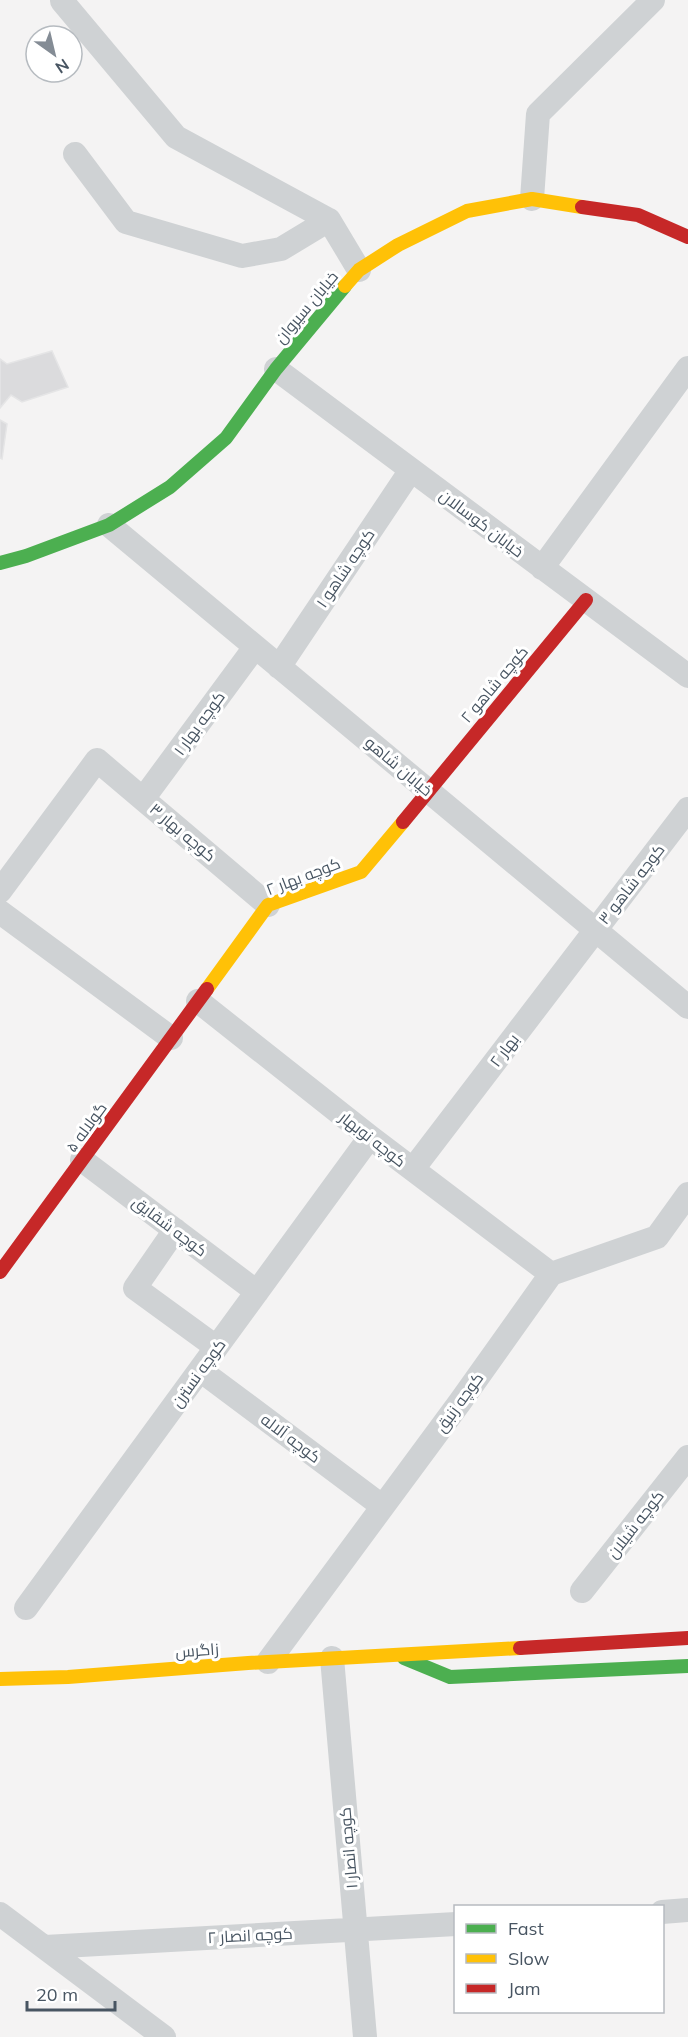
<svg xmlns="http://www.w3.org/2000/svg" width="688" height="2037" font-family="Mulish,Cairo,sans-serif">
<rect width="100%" height="100%" fill="#f4f3f3"/>
<path fill="#dbdbdd" stroke="#e5e5e6" stroke-width="1.5" d="M52 351 68 387 22 402 11 395 0 408V359L7 364Z
M0 420 7 424 2 459 0 458Z"/>
<g fill="none" stroke-linecap="round" stroke-linejoin="round">
<path stroke="#cfd2d4" stroke-width="24" d="M62 1 176 137 329 220 359 270
M75 154 126 222 242 256 281 249 329 220
M532 199 538 114 653 0
M276 369 688 676
M109 525 688 1007
M542 568 688 368
M279 667 411 470
M143 799 255 647
M0 891 97 760 268 905
M0 912 171 1038
M198 1001 370 1137 551 1274
M82 1160 257 1292
M413 1169 688 809
M175 1230 135 1288 216 1347
M200 1370 382 1506
M582 1591 688 1457
M26 1608 370 1137
M332 1658 365 2037
M268 1662 460 1402 551 1274 657 1237 688 1194
M662 1912 688 1910
M0 1914 164 2037
M45 1947 456 1924"/>
<path stroke="#4caf50" stroke-width="14" d="M0 563 26 556 109 525 170 487 226 438 276 369 345 286
M404 1658 450 1677 688 1666"/>
<path stroke="#ffc107" stroke-width="14" d="M345 286 359 270 398 245 467 211 532 199 582 207
M207 989 268 905 361 872 403 822
M0 1679 68 1677 248 1663 520 1648"/>
<path stroke="#c62828" stroke-width="14" d="M582 207 638 215 688 237
M403 822 586 600
M0 1272 207 989
M520 1648 688 1638"/>
</g>
<g text-anchor="middle" dominant-baseline="central" stroke-width="6" stroke-linejoin="round" paint-order="stroke">
<g font-size="16" fill="#485562" stroke="#fff">
<text transform="translate(306 307) rotate(-50)">خیابان سیروان</text>
<text transform="translate(482 523) rotate(37)">خیابان کوسالان</text>
<text transform="translate(345 568) rotate(-56)">کوچه شاهو ۱</text>
<text transform="translate(494 684) rotate(-50)">کوچه شاهو ۲</text>
<text transform="translate(199 723) rotate(-54)">کوچه بهار ۱</text>
<text transform="translate(399 766) rotate(40)">خیابان شاهو</text>
<text transform="translate(183 832) rotate(40)">کوچه بهار ۳</text>
<text transform="translate(303 876) rotate(-21)">کوچه بهار ۲</text>
<text transform="translate(631 884) rotate(-52)">کوچه شاهو ۳</text>
<text transform="translate(504 1050) rotate(-53)">بهار ۲</text>
<text transform="translate(86 1127) rotate(-54)">گولاله ۵</text>
<text transform="translate(373 1139) rotate(38)">کوچه نوبهار</text>
<text transform="translate(170 1226) rotate(37)">کوچه شقایق</text>
<text transform="translate(198 1373) rotate(-54)">کوچه نسترن</text>
<text transform="translate(459 1402) rotate(-54)">کوچه زنبق</text>
<text transform="translate(291 1438) rotate(37)">کوچه آلاله</text>
<text transform="translate(635 1524) rotate(-52)">کوچه شیلان</text>
<text transform="translate(197 1650) rotate(-4)">زاگرس</text>
<text transform="translate(348 1848) rotate(-95)">کوچه انصار ۱</text>
<text transform="translate(250 1935) rotate(-3)">کوچه انصار ۲</text>
</g>
</g>
<rect x="454" y="1905" width="210" height="108" fill="#ffffff" stroke="#b6bbc0" stroke-width="1.5"/>
<rect x="466" y="1924" width="30" height="9" fill="#4caf50" stroke="#b6bbc0" stroke-width="1.5"/>
<text x="508" y="1935" font-size="18" fill="#485562">Fast</text>
<rect x="466" y="1954" width="30" height="9" fill="#ffc107" stroke="#b6bbc0" stroke-width="1.5"/>
<text x="508" y="1965" font-size="18" fill="#485562">Slow</text>
<rect x="466" y="1984" width="30" height="9" fill="#c62828" stroke="#b6bbc0" stroke-width="1.5"/>
<text x="508" y="1995" font-size="18" fill="#485562">Jam</text>
<g transform="translate(54 54) rotate(146)"><circle r="28" fill="#ffffff" stroke="#b6bbc0" stroke-width="1.5"/>
<path d="M0-4.5L10 22L0 15L-10 22Z" fill="#848c95"/>
<text y="-9" font-size="16" font-weight="bold" text-anchor="middle" fill="#485562">N</text>
</g>
<path d="M27 2001v9h88v-9" fill="none" stroke="#485562" stroke-width="3"/>
<text x="36" y="2001" font-size="18" fill="#485562" stroke="#ffffff" stroke-width="4.5" paint-order="stroke">20 m</text>
</svg>
